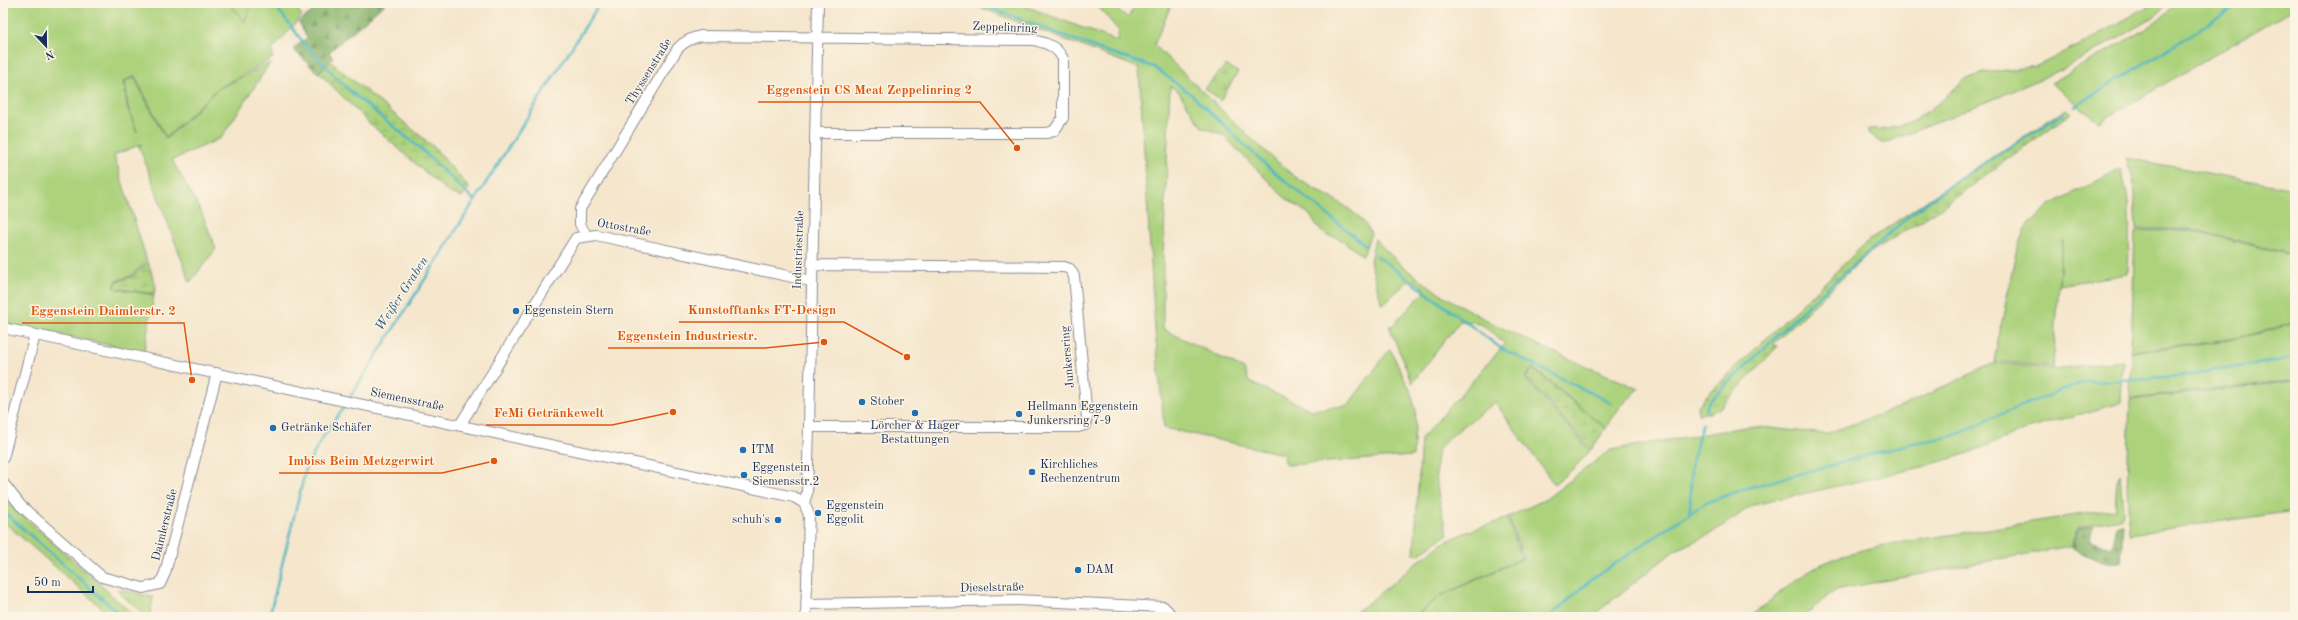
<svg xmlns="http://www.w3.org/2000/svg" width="2298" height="620" font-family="'Old Standard TT',serif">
<defs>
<pattern id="forest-firs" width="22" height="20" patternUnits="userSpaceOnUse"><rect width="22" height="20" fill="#89b46c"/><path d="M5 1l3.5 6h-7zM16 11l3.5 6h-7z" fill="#6f935c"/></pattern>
<pattern id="wetland-marsh" width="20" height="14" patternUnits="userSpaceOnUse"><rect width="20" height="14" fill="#acd27c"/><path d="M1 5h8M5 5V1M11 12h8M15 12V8" fill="none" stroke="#93b56e"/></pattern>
</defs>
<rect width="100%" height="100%" fill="#fcf5e5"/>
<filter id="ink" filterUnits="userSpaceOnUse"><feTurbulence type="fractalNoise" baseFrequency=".025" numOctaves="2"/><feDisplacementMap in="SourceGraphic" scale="8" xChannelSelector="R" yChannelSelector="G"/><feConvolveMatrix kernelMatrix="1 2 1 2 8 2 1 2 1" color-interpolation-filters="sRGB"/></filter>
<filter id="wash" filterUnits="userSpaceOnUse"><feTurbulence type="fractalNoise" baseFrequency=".012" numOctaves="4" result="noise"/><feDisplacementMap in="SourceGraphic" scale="16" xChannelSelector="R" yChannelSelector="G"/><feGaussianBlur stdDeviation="0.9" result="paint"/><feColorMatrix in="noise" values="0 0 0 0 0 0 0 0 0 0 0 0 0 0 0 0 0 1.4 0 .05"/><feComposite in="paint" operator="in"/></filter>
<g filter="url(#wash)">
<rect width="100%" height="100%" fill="#f5e6cc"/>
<path fill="#acd27c" stroke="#64806d" d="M3 3H228L245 22 251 3H293L302 16 272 50 273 58 217 89 166 138 135 76 124 81 127 107 137 132 128 107 125 81 134 77 166 139 218 89 270 63 221 138 172 160 201 211 216 249 190 282 139 146 142 144 114 155 147 261 131 276 116 281 114 288 154 295 144 352 3 323Z
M968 3H1017L1117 41 1119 31 1095 3H1110L1128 18 1136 3H1172L1154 45C1199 87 1242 132 1289 172 1314 193 1354 202 1371 233L1363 256 1337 237 1328 236 1320 230 1309 214 1284 197 1223 135 1202 127 1178 91 1170 86 1163 261V329L1244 369 1249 382 1312 410 1348 405 1390 349 1410 390 1416 411 1413 456 1286 465 1283 454 1164 428 1155 330 1139 68Z
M2154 3H2168L2154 17 2067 67 2013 91 1885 143H1881L1868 133V129H1887L1914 121 1940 102 1964 80 1984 73 2037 66 2080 45Z
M2179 3H2295V8L2099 122 2051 83 2146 29Z
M2126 158 2295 189V255L2191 229H2136L2133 178Z
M2120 169C2133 203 2129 239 2128 274L2059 285 2062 241 2053 367 1994 361 2016 252 2025 228 2050 205Z
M2191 230 2295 256V322L2261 333 2230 339 2131 351 2135 231Z
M1375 239C1435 308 1556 352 1639 389L1620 407 1606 428 1533 368 1525 378 1590 451 1574 468 1554 484 1495 402C1478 416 1457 429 1442 445 1428 459 1442 516 1448 534L1418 555 1414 554 1421 439 1505 344 1480 323 1460 321 1412 383 1389 326H1392L1426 290 1414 280 1407 282 1382 305 1370 261Z
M2295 323V380L2130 399 2131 352 2230 340Z
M2123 361 2121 403 2030 428 1966 454 1922 467 1753 505 1712 533 1674 551 1591 617H1415L1440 596 1524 558 1508 517 1546 499 1610 450 1751 426 1825 434 1903 406 1994 363 2053 369Z
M2295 381V511L2130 534 2127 488 2130 400Z
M2120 474 2123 511 2121 519 2078 527 2070 546 1835 590 1803 617H1750L1797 579 1820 565 1843 555 1884 545 2115 509 2117 482Z
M3 494 10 504 136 617H112L3 521Z
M1507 518 1522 558 1440 596 1414 617H1348C1381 596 1409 566 1442 544 1462 532 1486 526 1507 518Z
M118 589 153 597 150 617H146L118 591Z"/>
<path fill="url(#forest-firs)" stroke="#527265" d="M323 3H386L329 52 333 58 318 73 293 49 307 38 299 22Z
M2123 524 2121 562C2102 564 2087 556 2071 547L2079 528 2093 526 2089 541 2111 547 2116 527Z"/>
<path fill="url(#wetland-marsh)" stroke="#64806d" d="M229 3H251L245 22Z
M331 62 434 147 469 188 462 197 449 193 368 122 319 73Z
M1226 65 1238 72 1220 101 1205 88Z
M2066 109 2071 113 1935 212 1868 254 1773 344 1778 346 1720 408 1709 413 1698 414 1697 407 1708 394 1868 241 1951 184Z
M148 262 156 287 154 294 115 288 117 281 132 277Z
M1533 369 1606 428 1591 450 1526 377Z"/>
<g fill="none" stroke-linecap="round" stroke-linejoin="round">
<path stroke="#48b6c3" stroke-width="2.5" d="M273 3 306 46 352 93 421 149 475 201
M978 3 1102 50 1154 67 1192 95 1267 166 1365 245
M2075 106 2242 3
M1376 255 1502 349 1611 403
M349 399 600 3
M1706 410 1708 403 1807 306 1908 217 1952 184 2063 114
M3 511 123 617
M1690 513 1691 467 1702 424
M269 617 306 468 321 440 346 404
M1549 617 1592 579 1690 513 1708 502 1744 489 1913 443 1954 436 2001 414 2081 383 2179 376 2295 358"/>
</g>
</g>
<g filter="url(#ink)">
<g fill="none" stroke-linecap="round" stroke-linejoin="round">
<defs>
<path id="minor" d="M586 235 580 224V209L678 48C685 41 691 38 701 36L1033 40C1046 43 1057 46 1063 59V118L1054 131 1047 133H816
M3 328 794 497 804 503 809 515 806 617
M460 425 576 238 596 235 811 281
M809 427H1078L1085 425 1087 418 1074 276 1070 269 1064 267 812 265
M3 458 35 335
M3 483 21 506 102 577 143 588 160 584 165 573 217 373
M804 503 807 493 809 427 818 3
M807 604 1016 600 1164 607 1173 617"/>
</defs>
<use href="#minor" stroke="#888a95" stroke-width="12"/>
<use href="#minor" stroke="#fff" stroke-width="10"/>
</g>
</g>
<g fill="#1f6fb2" stroke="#fcf5e5" stroke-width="1.5">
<circle cx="516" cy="311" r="4"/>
<circle cx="862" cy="402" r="4"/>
<circle cx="915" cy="413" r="4"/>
<circle cx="1019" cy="414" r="4"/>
<circle cx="273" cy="428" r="4"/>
<circle cx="743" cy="450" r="4"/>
<circle cx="1032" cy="472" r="4"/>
<circle cx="744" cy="475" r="4"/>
<circle cx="818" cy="513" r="4"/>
<circle cx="778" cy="520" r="4"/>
<circle cx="1078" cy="570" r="4"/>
</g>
<g text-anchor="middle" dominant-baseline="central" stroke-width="3" stroke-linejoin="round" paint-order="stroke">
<g font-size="12" fill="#1b2f5e" stroke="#fcf5e5">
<text transform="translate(1005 28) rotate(2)">Zeppelinring</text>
<text transform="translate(649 72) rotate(-58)">Thyssenstraße</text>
<text transform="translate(624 228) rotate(10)">Ottostraße</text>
<text transform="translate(799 250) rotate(-88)">Industriestraße</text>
<text transform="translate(1068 357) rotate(-95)">Junkersring</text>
<text transform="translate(407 400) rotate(12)">Siemensstraße</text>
<text transform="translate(165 525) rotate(-76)">Daimlerstraße</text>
<text transform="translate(992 588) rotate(-1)">Dieselstraße</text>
</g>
<g font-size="12" fill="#1b2f5e" stroke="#fcf5e5" text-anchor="start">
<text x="524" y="311">Eggenstein Stern</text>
<text x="870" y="402">Stober</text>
<text x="1027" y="407">Hellmann Eggenstein<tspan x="1027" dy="14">Junkersring 7-9</tspan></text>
<text x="915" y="426" text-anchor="middle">Lörcher &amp; Hager<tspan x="915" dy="14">Bestattungen</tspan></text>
<text x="281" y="428">Getränke Schäfer</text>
<text x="751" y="450">ITM</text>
<text x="1040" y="465">Kirchliches<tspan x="1040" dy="14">Rechenzentrum</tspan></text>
<text x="752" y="468">Eggenstein<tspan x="752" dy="14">Siemensstr.2</tspan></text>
<text x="826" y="506">Eggenstein<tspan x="826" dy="14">Eggolit</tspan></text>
<text x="770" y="520" text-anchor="end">schuh's</text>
<text x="1086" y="570">DAM</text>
</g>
<g font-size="13" font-style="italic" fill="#28587c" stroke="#fcf5e5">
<text transform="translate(402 294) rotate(-57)">Weißer Graben</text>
</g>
</g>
<path fill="none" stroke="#de5710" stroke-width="1.5" d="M1017 148L980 102H758M907 357L844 322H679M192 380L184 323H22M824 342L765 348H608M673 412L612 425H486M494 461L442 473H279"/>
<g fill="#de5710" stroke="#fcf5e5" stroke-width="1.5">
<circle cx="1017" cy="148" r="4"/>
<circle cx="907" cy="357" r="4"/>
<circle cx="192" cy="380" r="4"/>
<circle cx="824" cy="342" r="4"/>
<circle cx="673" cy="412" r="4"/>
<circle cx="494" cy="461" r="4"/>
</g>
<g font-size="13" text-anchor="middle" font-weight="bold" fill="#de5710" stroke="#fcf5e5" stroke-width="3" stroke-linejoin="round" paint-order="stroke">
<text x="869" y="94">Eggenstein CS Meat Zeppelinring 2</text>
<text x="762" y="314">Kunstofftanks FT-Design</text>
<text x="103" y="315">Eggenstein Daimlerstr. 2</text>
<text x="687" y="340">Eggenstein Industriestr.</text>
<text x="549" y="417">FeMi Getränkewelt</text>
<text x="361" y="465">Imbiss Beim Metzgerwirt</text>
</g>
<rect width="2298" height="620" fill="none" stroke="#fcf5e5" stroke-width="16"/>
<g transform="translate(46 46) rotate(158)" stroke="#fcf5e5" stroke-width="3" paint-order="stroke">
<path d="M0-3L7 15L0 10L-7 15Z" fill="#1b2f5e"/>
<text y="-6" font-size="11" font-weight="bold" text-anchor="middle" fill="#1b2f5e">N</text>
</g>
<path d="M28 586v6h65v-6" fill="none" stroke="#1b2f5e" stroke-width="2"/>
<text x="34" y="586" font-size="12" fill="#1b2f5e" stroke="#fcf5e5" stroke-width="3" paint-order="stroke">50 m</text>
</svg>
